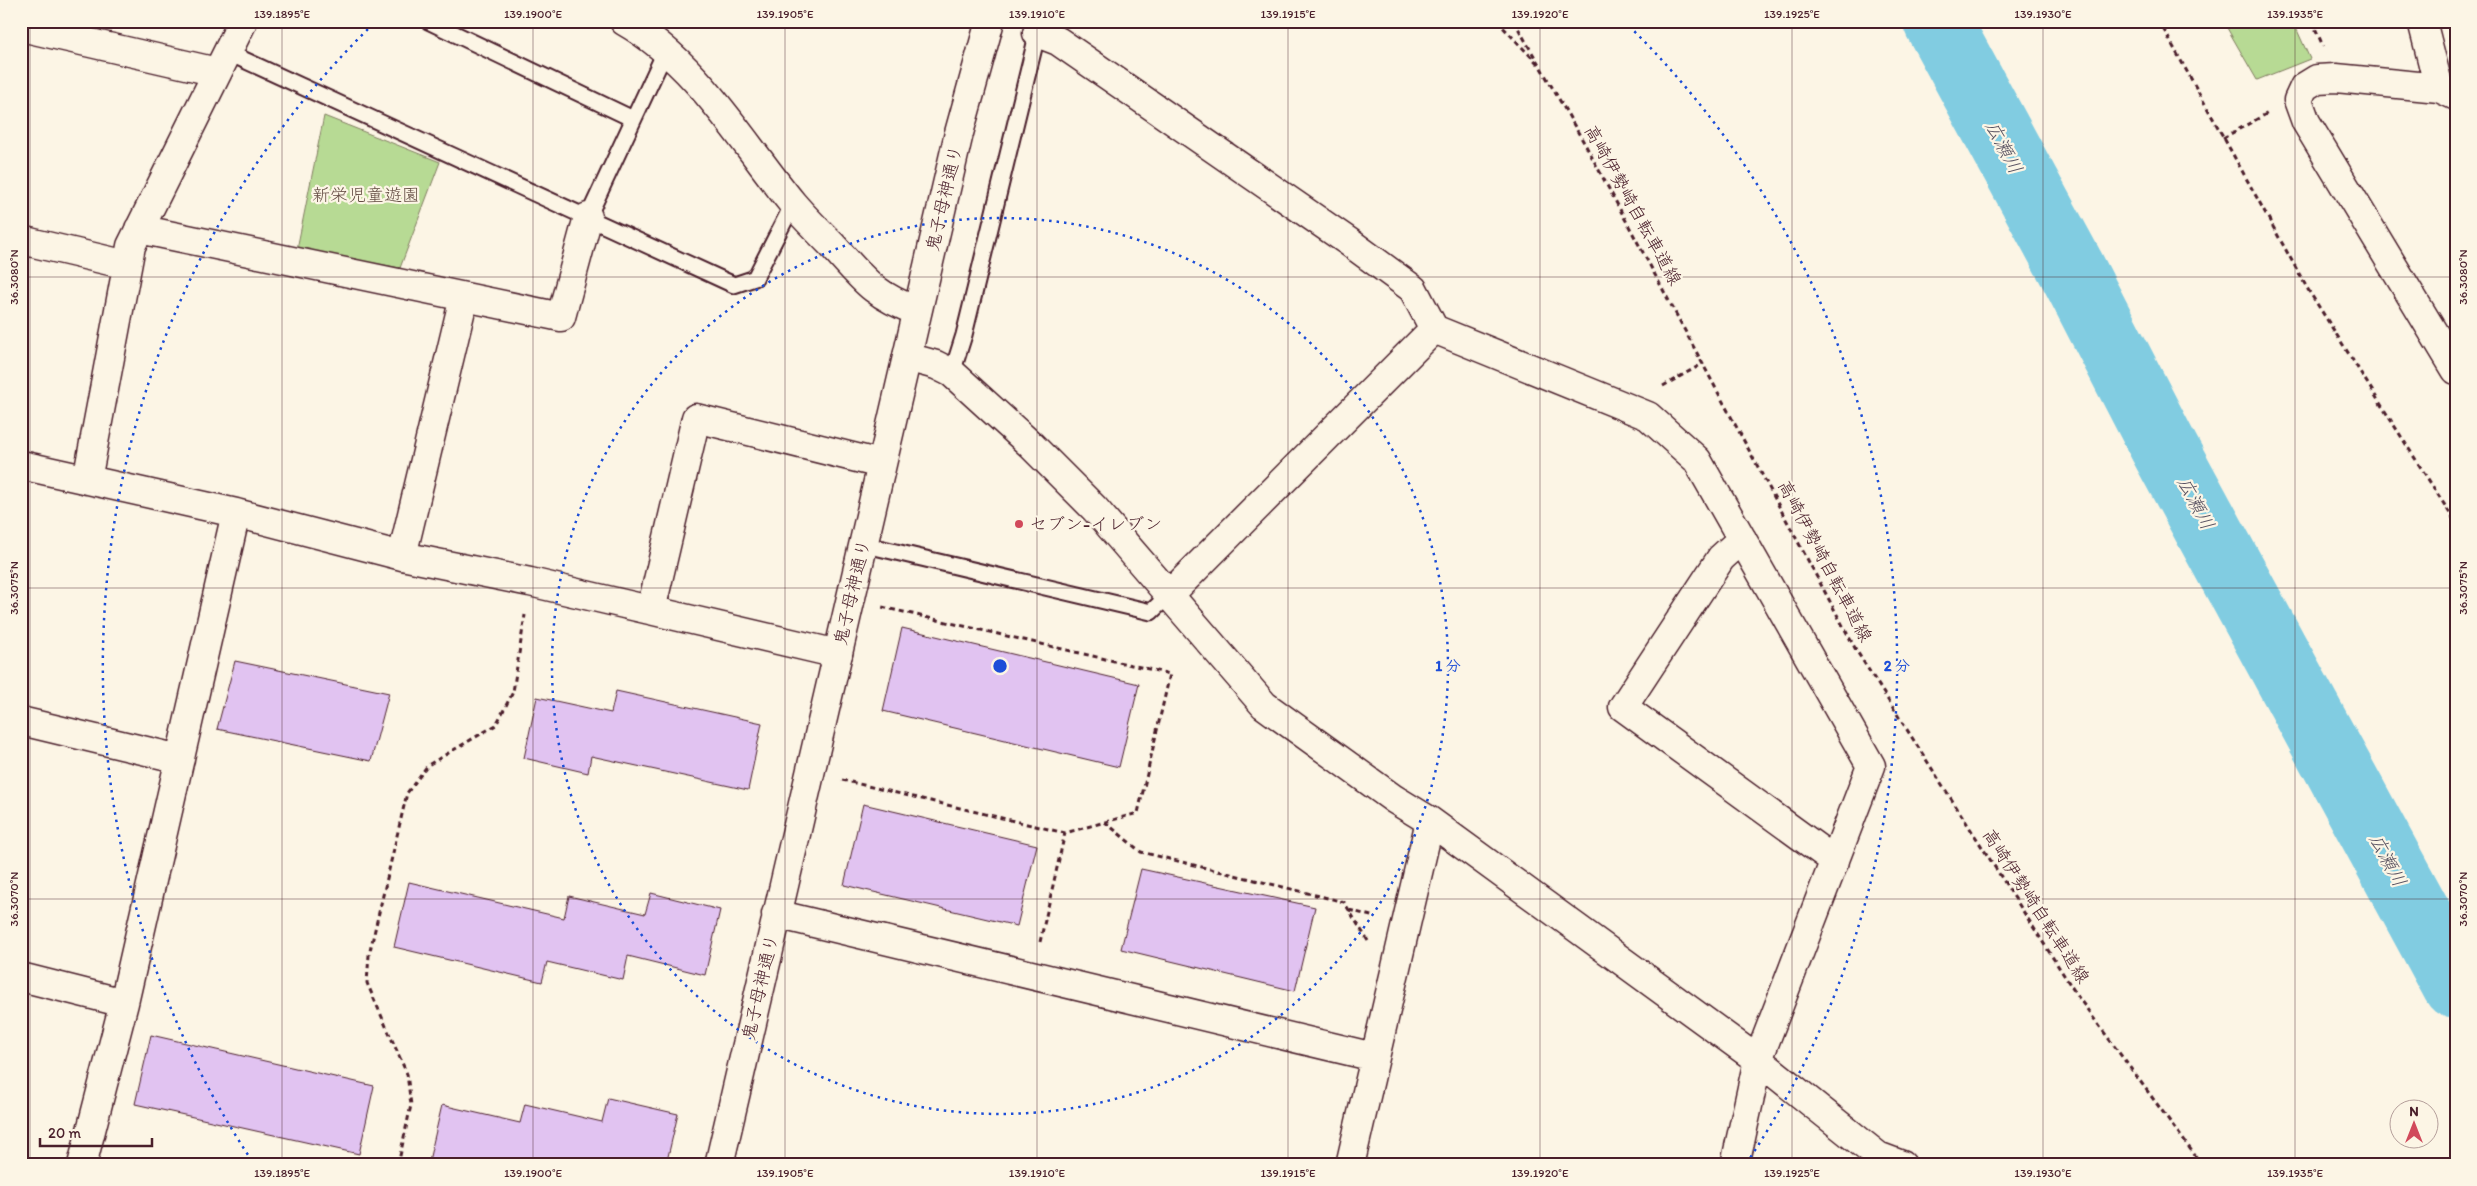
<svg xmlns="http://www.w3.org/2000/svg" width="2477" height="1186" font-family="Itim,'Klee One',sans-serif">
<rect width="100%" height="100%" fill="#fcf5e5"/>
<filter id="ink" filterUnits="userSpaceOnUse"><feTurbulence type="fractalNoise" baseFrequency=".02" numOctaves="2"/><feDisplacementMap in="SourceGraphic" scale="10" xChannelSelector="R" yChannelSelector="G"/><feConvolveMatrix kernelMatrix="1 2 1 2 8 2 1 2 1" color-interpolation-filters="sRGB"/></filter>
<g filter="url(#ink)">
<path fill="#b7da94" stroke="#807c60" d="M2223 21H2293L2310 59 2257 80Z
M324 116 440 162 400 268 297 249Z"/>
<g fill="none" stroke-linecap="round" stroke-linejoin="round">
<path stroke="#81cce1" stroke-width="68" d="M1937 21 2071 268 2163 446 2456 985"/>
</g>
<path fill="#e1c3f1" stroke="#4a1f2b" d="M902 628 1139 684 1119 767 883 711Z
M235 661 389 693 371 761 217 729Z
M616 691 762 723 748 790 591 756 588 773 524 758 537 697 611 713Z
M863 804 1037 845 1017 926 844 885Z
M1141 869 1315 907 1295 991 1121 949Z
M409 882 564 918 569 896 645 914 651 893 720 910 705 975 628 956 623 980 547 962 542 982 394 947Z
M151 1035 374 1086 359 1154 135 1104Z
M608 1098 678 1114 666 1165H598L584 1161 583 1165H428L442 1105 520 1123 525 1104 602 1122Z"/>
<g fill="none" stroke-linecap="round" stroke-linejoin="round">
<defs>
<path id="lane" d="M428 21 633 119
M229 53 734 285 755 278 793 204
M588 217 665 52
M952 373 964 335 1039 27
M862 544 1151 612 1170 594"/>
<path id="street" d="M624 21C698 63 741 141 793 204 805 218 819 232 832 245 863 279 873 295 917 311
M2422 21 2439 88
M21 27 217 72
M1037 33 1058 41 1349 242 1413 289 1434 329
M2456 96 2439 88 2336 78 2317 79 2304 87 2298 100 2306 122 2456 370
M139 229 561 317 588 217
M21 240 127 265
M907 357 936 365 952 373 1031 445 1095 509 1264 705 1394 799 1430 821 1350 1165
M21 465 236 513 402 556 530 582 838 654
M87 480 131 246 243 21
M1742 539 1721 558 1623 707 1835 861
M402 556 464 297
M1170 594 1434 329 1648 416 1697 460 1871 766 1758 1060 1430 821
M651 610 696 418 881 464
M21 721 180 759
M776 914 1374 1057
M21 977 124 1003
M82 1165 124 1003 236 513
M1735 1165 1758 1060 1878 1156 1902 1165"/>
<path id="secondary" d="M719 1165 959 133 990 21"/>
</defs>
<use href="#lane" stroke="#4a1f2b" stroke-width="19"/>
<use href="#street" stroke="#4a1f2b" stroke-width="31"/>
<use href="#secondary" stroke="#4a1f2b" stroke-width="31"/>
<path stroke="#4a1f2b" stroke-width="3" stroke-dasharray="5 4" stroke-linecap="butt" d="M1497 21 1538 64
M1514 21 1586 146 1856 650 2078 997 2202 1165
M2159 21 2307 288 2456 523
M2312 21 2323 46
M2223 138 2268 113
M1663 386 1704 363
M842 780 1065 833 1138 813 1170 674 882 607
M1105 822 1141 852 1344 902 1368 941
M1349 910 1375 917
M1040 942 1065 833
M398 1165 411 1105 407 1074 367 983 369 955 407 793 428 765 496 725 513 692 525 615"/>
<use href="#lane" stroke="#fcf5e5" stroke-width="15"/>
<use href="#street" stroke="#fcf5e5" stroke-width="28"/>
<use href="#secondary" stroke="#fcf5e5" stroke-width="28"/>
</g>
</g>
<path fill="none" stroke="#4a1f2b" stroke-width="1" stroke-opacity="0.45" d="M30 21V1165M282 21V1165M533 21V1165M785 21V1165M1037 21V1165M1288 21V1165M1540 21V1165M1792 21V1165M2043 21V1165M2295 21V1165M21 277H2456M21 588H2456M21 899H2456"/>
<g fill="none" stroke="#1d4ed8" stroke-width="2.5" stroke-dasharray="2.5 5">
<circle cx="1000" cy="666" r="448"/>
<path d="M252 1161A897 897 0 0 1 371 26M1629 26A897 897 0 0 1 1748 1161"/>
</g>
<circle fill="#d1495b" stroke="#fcf5e5" stroke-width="2" cx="1019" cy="524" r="5"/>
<g text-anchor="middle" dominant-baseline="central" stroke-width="4.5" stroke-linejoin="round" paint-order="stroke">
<g font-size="18" fill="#654e45" stroke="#fcf5e5">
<text x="366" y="195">新栄児童遊園</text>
</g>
<g font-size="18" fill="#4a1f2b" stroke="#fcf5e5">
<text transform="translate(944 198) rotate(-77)">鬼子母神通り</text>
<text transform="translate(1633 205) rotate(61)">高崎伊勢崎自転車道線</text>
<text transform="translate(1825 561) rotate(62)">高崎伊勢崎自転車道線</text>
<text transform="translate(852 592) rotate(-77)">鬼子母神通り</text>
<text transform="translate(2036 906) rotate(57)">高崎伊勢崎自転車道線</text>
<text transform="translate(760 987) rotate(-77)">鬼子母神通り</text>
</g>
<g font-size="18" fill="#4a1f2b" stroke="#fcf5e5" text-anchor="start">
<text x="1029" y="524">セブン-イレブン</text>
</g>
<g font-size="19" font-style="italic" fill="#5a5362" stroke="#fcf5e5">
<text transform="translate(2004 147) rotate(62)">広瀬川</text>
<text transform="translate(2196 503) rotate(62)">広瀬川</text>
<text transform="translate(2388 860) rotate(62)">広瀬川</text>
</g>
</g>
<circle cx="1000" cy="666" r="8" fill="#1d4ed8" stroke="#fcf5e5" stroke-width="2.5"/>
<g font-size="15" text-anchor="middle" font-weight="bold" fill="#1d4ed8" stroke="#fcf5e5" stroke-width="4.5" stroke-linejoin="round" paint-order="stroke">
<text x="1448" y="671">1 分</text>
<text x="1897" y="671">2 分</text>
</g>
<rect width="2477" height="1186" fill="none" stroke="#fcf5e5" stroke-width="55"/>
<g transform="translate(2414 1124)"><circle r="24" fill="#fcf5e5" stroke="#b59f9b"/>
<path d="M0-4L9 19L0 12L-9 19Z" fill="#d1495b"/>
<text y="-8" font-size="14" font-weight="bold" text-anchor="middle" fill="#4a1f2b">N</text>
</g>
<path d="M40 1138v8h112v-8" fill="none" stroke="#4a1f2b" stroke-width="2.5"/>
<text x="48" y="1138" font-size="15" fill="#4a1f2b" stroke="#fcf5e5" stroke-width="4" paint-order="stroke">20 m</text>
<rect x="28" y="28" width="2422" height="1130" fill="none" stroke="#4a1f2b" stroke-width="2"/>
<g font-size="12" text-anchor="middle" fill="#4a1f2b">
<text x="282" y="18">139.1895°E</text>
<text x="533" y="18">139.1900°E</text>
<text x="785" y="18">139.1905°E</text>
<text x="1037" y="18">139.1910°E</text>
<text x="1288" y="18">139.1915°E</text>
<text x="1540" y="18">139.1920°E</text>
<text x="1792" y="18">139.1925°E</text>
<text x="2043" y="18">139.1930°E</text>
<text x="2295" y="18">139.1935°E</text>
<text transform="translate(14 277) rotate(-90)" y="4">36.3080°N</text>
<text transform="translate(2463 277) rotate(-90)" y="4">36.3080°N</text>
<text transform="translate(14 588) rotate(-90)" y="4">36.3075°N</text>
<text transform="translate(2463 588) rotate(-90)" y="4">36.3075°N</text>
<text transform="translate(14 899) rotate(-90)" y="4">36.3070°N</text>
<text transform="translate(2463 899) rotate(-90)" y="4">36.3070°N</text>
<text x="282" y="1177">139.1895°E</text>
<text x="533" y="1177">139.1900°E</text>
<text x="785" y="1177">139.1905°E</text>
<text x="1037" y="1177">139.1910°E</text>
<text x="1288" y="1177">139.1915°E</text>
<text x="1540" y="1177">139.1920°E</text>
<text x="1792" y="1177">139.1925°E</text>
<text x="2043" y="1177">139.1930°E</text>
<text x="2295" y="1177">139.1935°E</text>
</g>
</svg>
